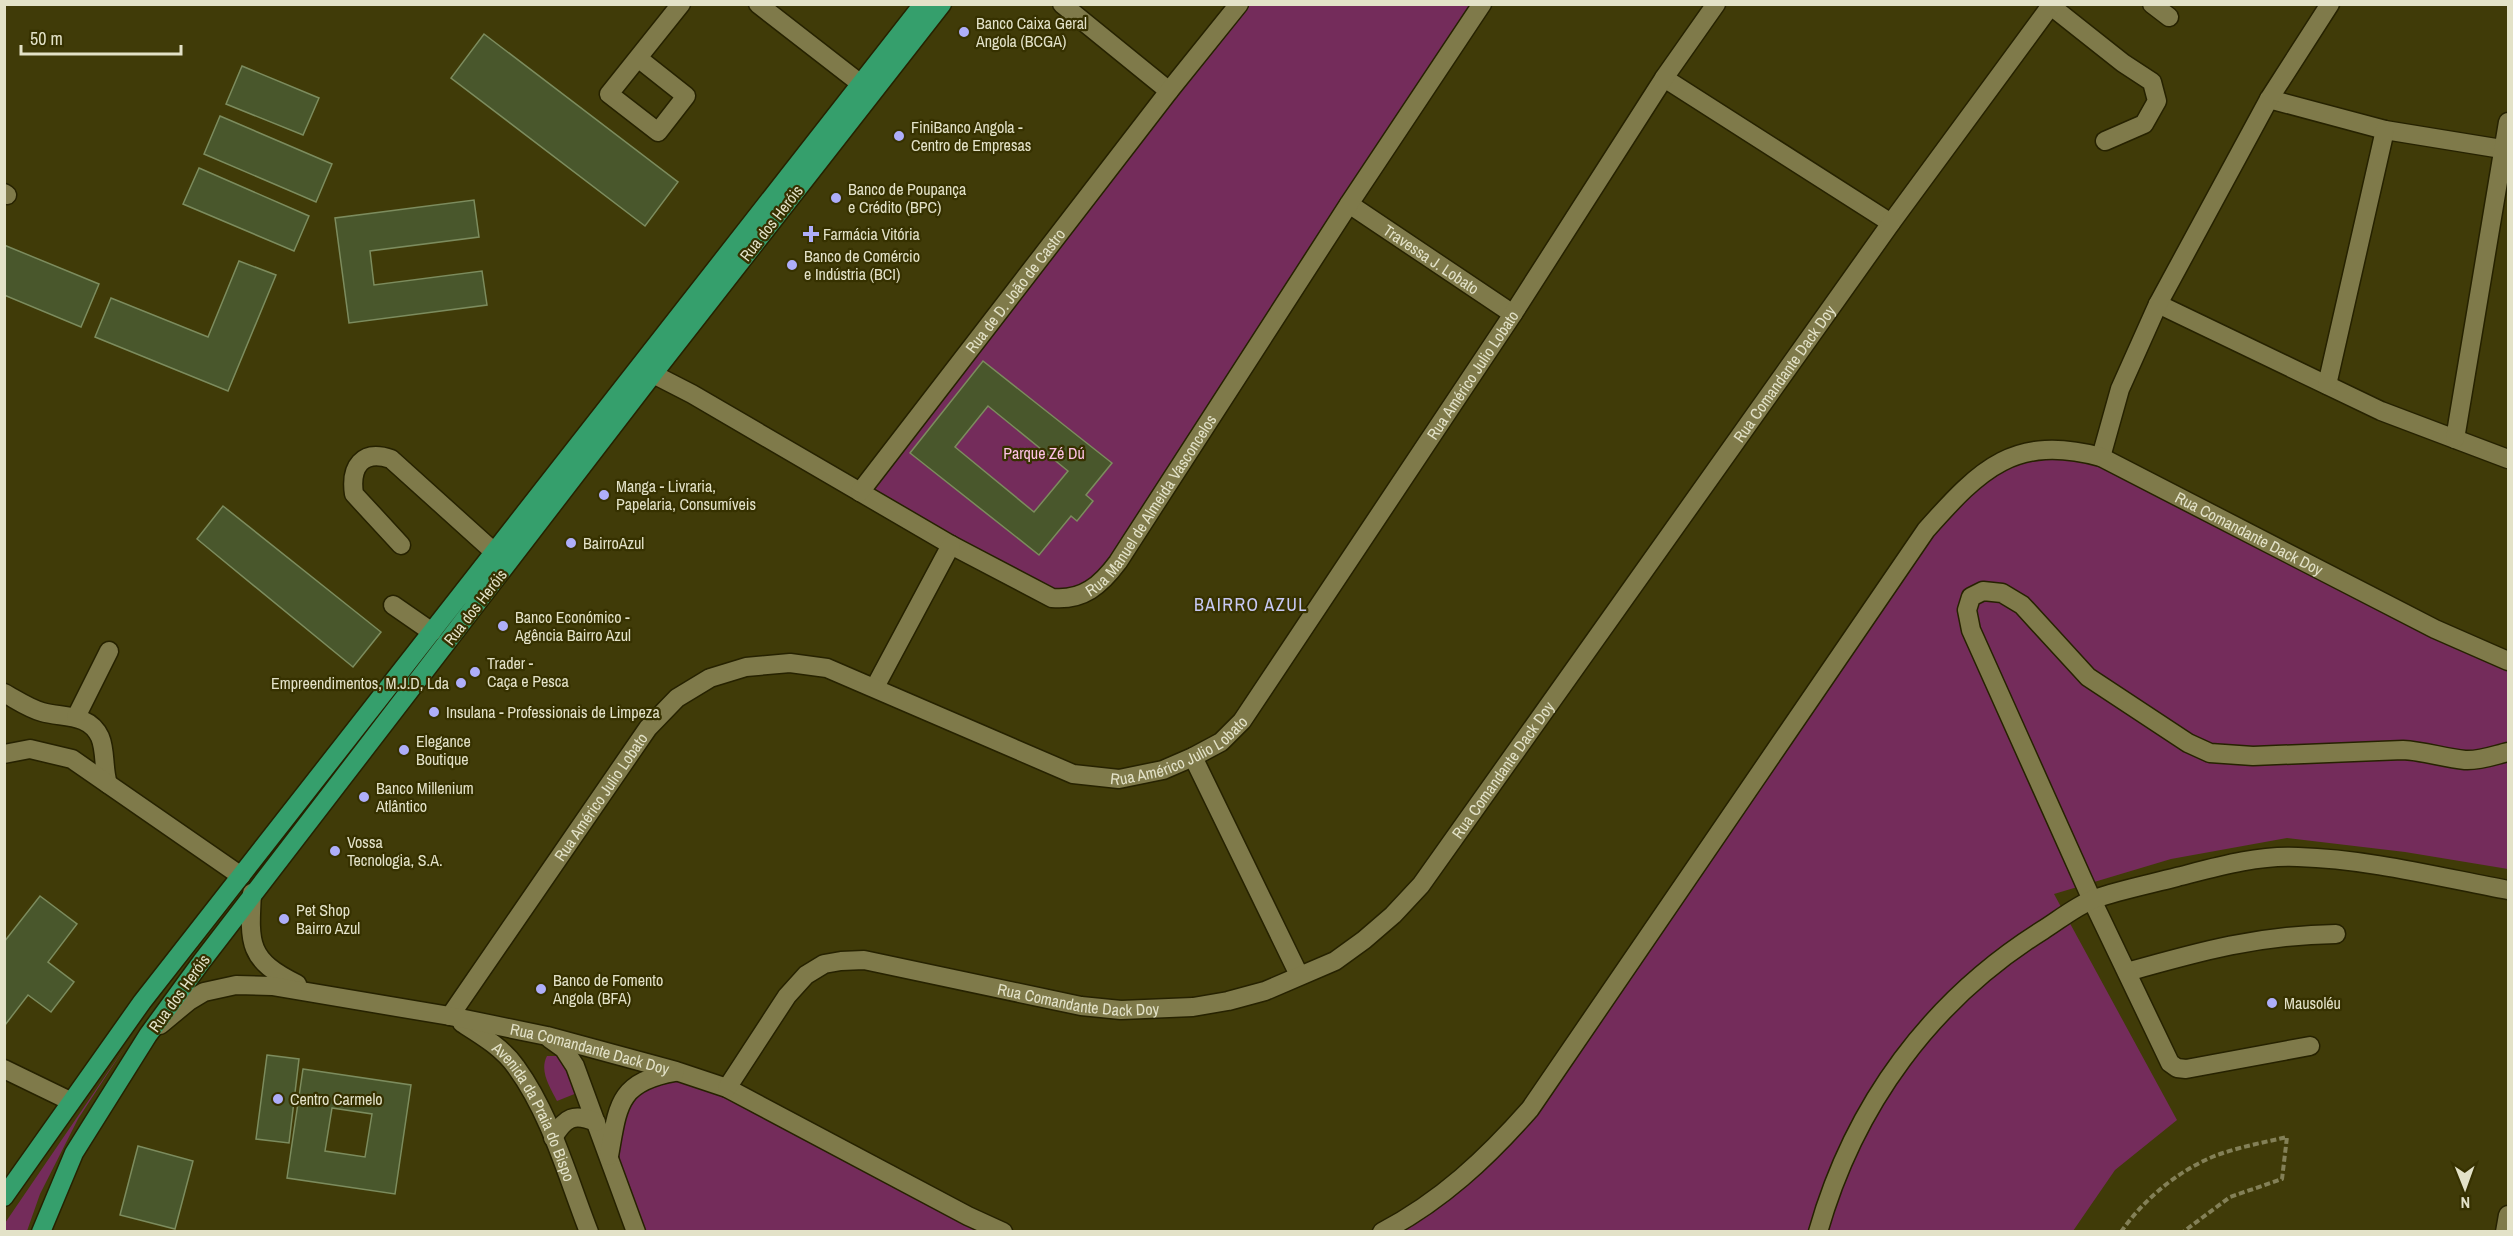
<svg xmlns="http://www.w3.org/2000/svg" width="2513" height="1236" font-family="'Archivo Narrow',sans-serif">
<rect width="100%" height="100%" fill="#403b08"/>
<path fill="#742c5b" d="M1239 5H1482L1118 562 1065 599 860 492Z
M2077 451 2508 662V869L2405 852 2287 838 2171 859 2054 894 2177 1120 2115 1170 2073 1231 1382 1232 1501 1142 1926 530 2017 454Z
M125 1047 78 1119 40 1194 27 1231H5V1223Z
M547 1056H557L564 1066 577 1093 557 1101C550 1087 539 1071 547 1056Z
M676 1071 1003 1231H636L608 1157 628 1091Z"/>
<path fill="#49572c" stroke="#7c8c5e" stroke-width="1.5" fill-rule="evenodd" d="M484 34 678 182 645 226 451 78Z
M242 66 319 98 303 135 226 104Z
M220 116 332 164 316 202 204 154Z
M199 168 309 216 294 251 183 204Z
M474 200 479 237 370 251 374 285 482 271 487 305 349 323 335 218Z
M4 245 99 284 81 327 4 295Z
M239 261 276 275 228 391 95 337 111 298 208 337Z
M983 361 1112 463 1086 495 1093 501 1077 521 1071 516 1039 555 910 453ZM988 406 1068 471 1034 512 955 447Z
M223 506 381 632 353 667 197 539Z
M40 896 77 924 48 962 74 982 51 1012 28 995 5 1025 4 942Z
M267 1055 299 1059 289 1143 256 1139Z
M303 1069 411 1085 395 1194 287 1178ZM332 1108 372 1114 365 1157 325 1151Z
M138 1146 193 1161 175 1229 120 1215Z"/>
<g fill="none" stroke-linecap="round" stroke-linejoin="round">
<defs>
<g id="minor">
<path d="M758 4 861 84"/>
<path d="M1062 4 1169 91"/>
<path d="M2152 4 2169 17"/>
<path d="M2051 6 2123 63 2152 82 2157 101 2144 124 2105 141"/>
<path d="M638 58 686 96 658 132 609 94 681 4"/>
<path d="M1664 78 1891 223"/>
<path d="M2269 99 2385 130 2508 150"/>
<path d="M4 193 7 195"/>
<path id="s1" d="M1349 204 1513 314"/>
<path d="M2158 304 2381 411 2508 459"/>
<path id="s2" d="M653 374 692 394 951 545 1052 598C1083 601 1101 585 1118 562L1349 204 1482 4"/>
<path d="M2327 385 2385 130"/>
<path d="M2455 439 2508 122"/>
<path d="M2101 457 2120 389 2158 304 2269 99 2330 4"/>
<path id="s3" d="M860 492 1169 91 1239 4"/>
<path d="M401 545 354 494C350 467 362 449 391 459L493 551"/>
<path d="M393 605 432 632"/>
<path d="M875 687 951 545"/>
<path d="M4 693C17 700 28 708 42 712 63 718 89 713 100 737 106 751 103 769 108 784"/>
<path d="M76 717 109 651"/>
<path d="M4 754 30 749 72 759 241 876"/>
<path d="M1193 757 1299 975"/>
<path d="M252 893C249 944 248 960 297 984"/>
<path d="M2127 972C2201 951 2259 935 2336 934"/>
<path id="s4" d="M450 1016 648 728 677 698 710 678 746 667 790 663 827 668 1073 774 1119 779 1163 770 1193 757 1221 742 1242 721 1513 314 1664 78 1716 4"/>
<path id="s5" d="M462 1023C481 1035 503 1048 516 1067 551 1115 567 1176 589 1232"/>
<path id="s6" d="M160 1025 189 1001 204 992 236 985 272 986 450 1016 547 1036 676 1071 727 1088 968 1216 1003 1232"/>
<path d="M550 1039 564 1049 575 1066 636 1232"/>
<path d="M2310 1046 2186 1069 2177 1068 2170 1063 2092 900 1971 630 1967 610 1971 597 1983 591 2002 593 2022 605 2088 677 2188 743 2210 753 2253 756 2403 750C2424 751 2444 758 2465 760 2480 761 2495 755 2508 752"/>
<path d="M4 1069 70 1101"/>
<path id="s7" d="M727 1088 787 996 806 975 824 964 841 961 864 960 1081 1006 1121 1010 1193 1007 1228 1001 1265 991 1335 961 1364 940 1393 915 1421 885 1891 223 2052 4"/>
<path d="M553 1138C565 1117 574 1113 596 1122"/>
<path d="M609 1156C618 1105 618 1082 675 1072"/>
<path id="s8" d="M1382 1232C1441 1201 1486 1159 1530 1109L1926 530C1981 468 2015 434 2101 457L2435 629 2508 661"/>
<path d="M1818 1232C1854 1105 1931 1000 2043 930 2059 920 2076 906 2094 899 2120 890 2150 884 2177 877 2216 867 2257 855 2298 857 2368 859 2439 877 2508 890"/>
<path d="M2505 1232 2508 1215"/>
</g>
<path id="major" d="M4 1197 142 1002 923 4
M41 1232 74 1153 148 1035 202 961 653 374 942 4"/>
</defs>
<use href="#minor" stroke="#262200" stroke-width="21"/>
<use href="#major" stroke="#262200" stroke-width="21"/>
<path stroke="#838057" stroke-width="4" stroke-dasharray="6 3" stroke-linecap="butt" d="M2121 1232C2145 1197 2184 1166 2223 1153 2244 1146 2266 1142 2287 1137L2282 1179 2230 1197 2183 1232"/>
<use href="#minor" stroke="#7f7a4a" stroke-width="18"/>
<use href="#major" stroke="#359f6c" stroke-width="18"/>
</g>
<g fill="#aeaefa" stroke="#363100" stroke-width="2">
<circle cx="964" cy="32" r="6"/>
<circle cx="899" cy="136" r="6"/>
<circle cx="836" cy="198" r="6"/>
<path d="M808 225h6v6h6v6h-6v6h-6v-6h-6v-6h6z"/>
<circle cx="792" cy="265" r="6"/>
<circle cx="604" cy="495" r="6"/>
<circle cx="571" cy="543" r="6"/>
<circle cx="503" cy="626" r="6"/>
<circle cx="475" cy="672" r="6"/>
<circle cx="461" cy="683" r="6"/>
<circle cx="434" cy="712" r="6"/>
<circle cx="404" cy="750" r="6"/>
<circle cx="364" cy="797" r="6"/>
<circle cx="335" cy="851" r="6"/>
<circle cx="284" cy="919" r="6"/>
<circle cx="541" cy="989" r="6"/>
<circle cx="2272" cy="1003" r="6"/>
<circle cx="278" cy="1099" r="6"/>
</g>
<g text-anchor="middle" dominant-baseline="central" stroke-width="4.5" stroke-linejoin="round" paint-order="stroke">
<g font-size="16" fill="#e3e2c8" stroke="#363100" text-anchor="start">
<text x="976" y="23">Banco Caixa Geral<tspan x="976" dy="18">Angola (BCGA)</tspan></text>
<text x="911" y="127">FiniBanco Angola -<tspan x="911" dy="18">Centro de Empresas</tspan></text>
<text x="848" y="189">Banco de Poupança<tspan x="848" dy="18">e Crédito (BPC)</tspan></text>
<text x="823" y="234">Farmácia Vitória</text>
<text x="804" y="256">Banco de Comércio<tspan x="804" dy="18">e Indústria (BCI)</tspan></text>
<text x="616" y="486">Manga - Livraria,<tspan x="616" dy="18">Papelaria, Consumíveis</tspan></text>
<text x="583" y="543">BairroAzul</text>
<text x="515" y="617">Banco Económico -<tspan x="515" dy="18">Agência Bairro Azul</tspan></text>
<text x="487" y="663">Trader -<tspan x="487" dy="18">Caça e Pesca</tspan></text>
<text x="449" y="683" text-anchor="end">Empreendimentos, M.J.D, Lda</text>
<text x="446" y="712">Insulana - Professionais de Limpeza</text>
<text x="416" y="741">Elegance<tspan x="416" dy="18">Boutique</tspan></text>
<text x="376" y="788">Banco Millenium<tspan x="376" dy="18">Atlântico</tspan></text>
<text x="347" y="842">Vossa<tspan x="347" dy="18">Tecnologia, S.A.</tspan></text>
<text x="296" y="910">Pet Shop<tspan x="296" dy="18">Bairro Azul</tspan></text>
<text x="553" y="980">Banco de Fomento<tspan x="553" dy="18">Angola (BFA)</tspan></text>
<text x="2284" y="1003">Mausoléu</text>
<text x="290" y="1099">Centro Carmelo</text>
</g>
<g font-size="16" fill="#e3e2c8" stroke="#363100">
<text transform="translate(771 223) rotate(-52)">Rua dos Heróis</text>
<text stroke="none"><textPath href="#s1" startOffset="99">Travessa J. Lobato</textPath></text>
<text stroke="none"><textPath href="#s3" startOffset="254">Rua de D. João de Castro</textPath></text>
<text stroke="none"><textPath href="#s7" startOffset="1426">Rua Comandante Dack Doy</textPath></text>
<text stroke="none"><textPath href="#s4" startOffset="1418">Rua Américo Julio Lobato</textPath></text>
<text stroke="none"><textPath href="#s2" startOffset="602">Rua Manuel de Almeida Vasconcelos</textPath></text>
<text stroke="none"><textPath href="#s8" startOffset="1266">Rua Comandante Dack Doy</textPath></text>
<text transform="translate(475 607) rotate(-52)">Rua dos Heróis</text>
<text stroke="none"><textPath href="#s4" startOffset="930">Rua Américo Julio Lobato</textPath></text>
<text stroke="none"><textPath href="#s7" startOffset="940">Rua Comandante Dack Doy</textPath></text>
<text stroke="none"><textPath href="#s4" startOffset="266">Rua Américo Julio Lobato</textPath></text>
<text transform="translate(179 993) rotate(-54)">Rua dos Heróis</text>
<text stroke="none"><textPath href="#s7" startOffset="418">Rua Comandante Dack Doy</textPath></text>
<text stroke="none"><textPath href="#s6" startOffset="448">Rua Comandante Dack Doy</textPath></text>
<text stroke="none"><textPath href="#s5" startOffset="118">Avenida da Praia do Bispo</textPath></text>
</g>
<g font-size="16" fill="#fdc2e4" stroke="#363100">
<text x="1044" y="453">Parque Zé Dú</text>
</g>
<g font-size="18" letter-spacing="1.5" fill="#c8c9f4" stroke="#363100">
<text x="1251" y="604">BAIRRO AZUL</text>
</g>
</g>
<rect width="2513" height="1236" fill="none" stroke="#e3e2c8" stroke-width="12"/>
<g transform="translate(2465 1188) rotate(179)" stroke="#363100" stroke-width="4.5" paint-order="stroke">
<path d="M0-4.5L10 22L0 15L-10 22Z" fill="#e3e2c8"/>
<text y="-9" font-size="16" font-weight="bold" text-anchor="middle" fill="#e3e2c8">N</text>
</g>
<path d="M21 45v9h160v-9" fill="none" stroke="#e3e2c8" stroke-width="3"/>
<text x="30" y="45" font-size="18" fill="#e3e2c8" stroke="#363100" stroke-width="4.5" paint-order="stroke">50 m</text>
</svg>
